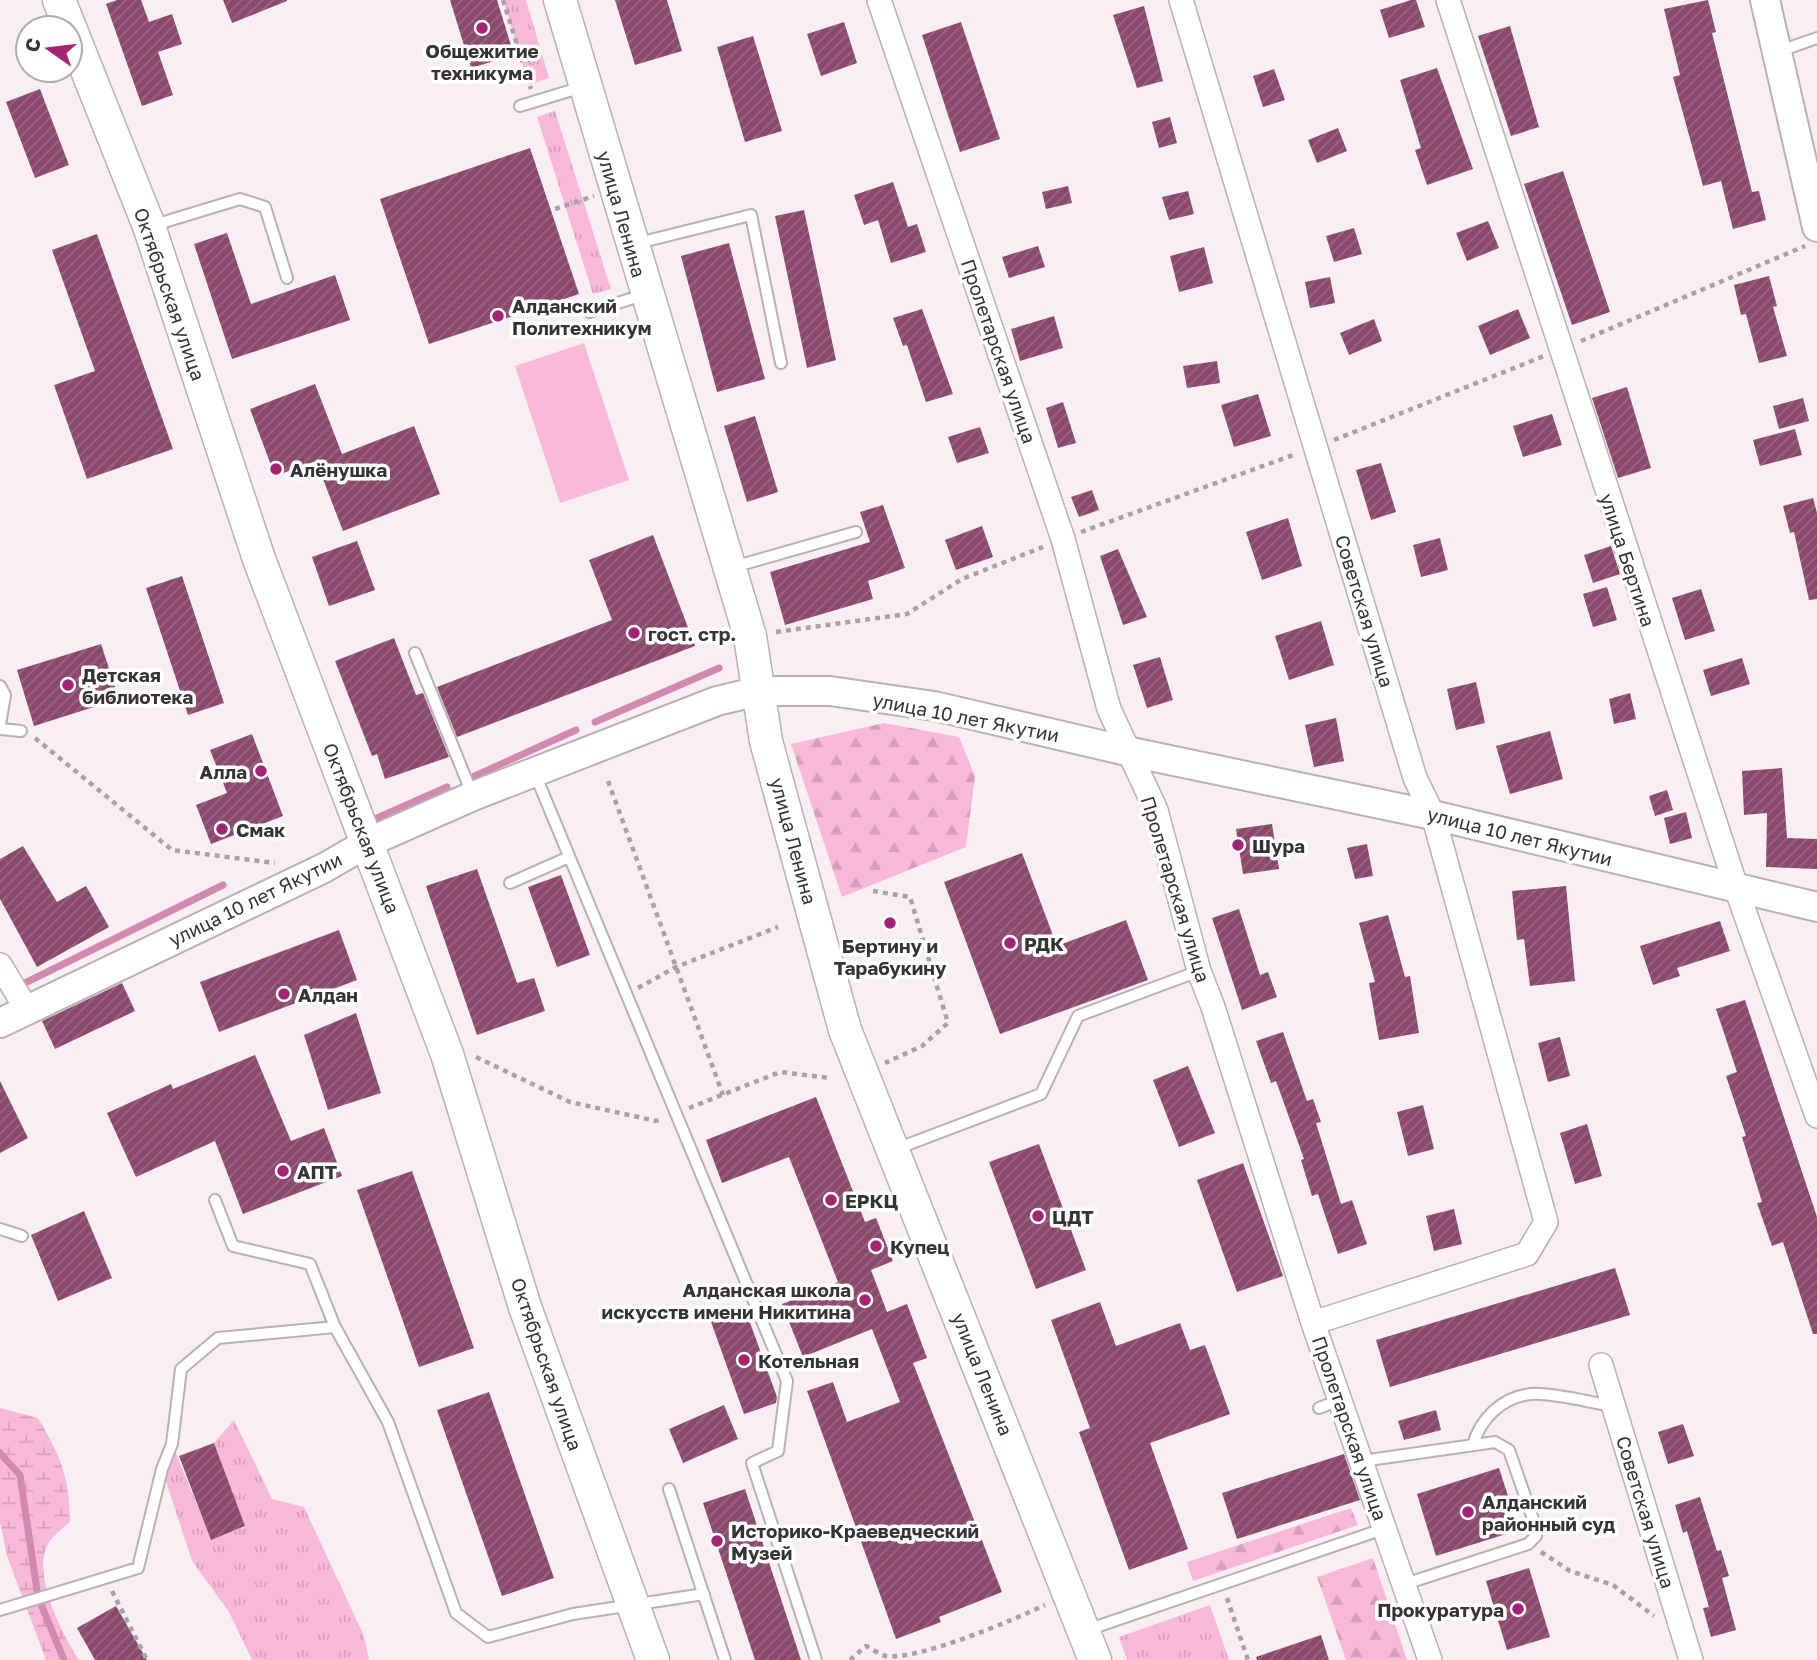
<svg xmlns="http://www.w3.org/2000/svg" width="1817" height="1660" font-family="'Golos Text',sans-serif">
<defs>
<pattern id="grass-tufts" width="24" height="20" patternUnits="userSpaceOnUse" patternTransform="scale(1.75)"><rect width="24" height="20" fill="#f8b8d8"/><path d="M3 7l-1-3M5 7V3M7 7l1-3M15 17l-1-3M17 17v-4M19 17l1-3" fill="none" stroke="#d59fba"/></pattern>
<pattern id="forest-firs" width="22" height="20" patternUnits="userSpaceOnUse" patternTransform="scale(1.75)"><rect width="22" height="20" fill="#f8b8d8"/><path d="M5 1l3.5 6h-7zM16 11l3.5 6h-7z" fill="#d59fba"/></pattern>
<pattern id="wetland-marsh" width="20" height="14" patternUnits="userSpaceOnUse" patternTransform="scale(1.75)"><rect width="20" height="14" fill="#f8b8d8"/><path d="M1 5h8M5 5V1M11 12h8M15 12V8" fill="none" stroke="#d59fba"/></pattern>
<pattern id="building-hatch" width="6" height="6" patternUnits="userSpaceOnUse" patternTransform="scale(1.75)"><rect width="6" height="6" fill="#8b496d"/><path d="M-1 1l2-2M0 6l6-6M5 7l2-2" fill="none" stroke="#996782"/></pattern>
</defs>
<rect width="100%" height="100%" fill="#f9eff3"/>
<path fill="url(#grass-tufts)" d="M503 0H526L549 78 529 85Z
M555 111 611 289 593 294 537 117Z
M234 1420 272 1499 304 1507 364 1636 369 1660H252L229 1612 192 1561 162 1469 172 1444 211 1539 245 1527 214 1443Z
M1210 1605 1229 1660H1127L1119 1637Z"/>
<path fill="url(#forest-firs)" d="M884 723 959 737 975 776 966 847 842 897 791 744Z
M1351 1508 1358 1525 1193 1581 1187 1562Z
M1373 1558 1407 1660H1346L1317 1577Z"/>
<path fill="url(#wetland-marsh)" d="M0 1408 38 1418C60 1455 70 1478 70 1522 63 1528 55 1534 50 1541 29 1571 62 1634 79 1660H46L7 1556 0 1522Z"/>
<path fill="#f8b8d8" d="M584 343 629 480 560 503 515 366Z"/>
<g fill="none" stroke-linecap="round" stroke-linejoin="round">
<path stroke="#d289af" stroke-width="7" d="M595 722 719 668
M466 780 576 730
M368 822 447 787
M23 984 223 885
M0 1453 20 1475 38 1597 64 1660"/>
</g>
<path fill="url(#building-hatch)" d="M117 0H141L149 22 172 14 182 44 158 52 173 95 142 106 106 4Z
M223 0H287V1L232 23Z
M450 0H497L514 55 471 68Z
M615 0H667L682 51 635 65Z
M1411 0H1416L1425 27 1389 38 1380 10Z
M1708 0 1716 32 1712 33 1752 192 1759 191 1766 220 1733 229 1721 181 1703 186 1673 77 1680 75 1664 9Z
M1144 6 1163 81 1137 88 1113 15Z
M844 22 857 63 821 76 807 34Z
M961 22 1000 139 960 152 922 35Z
M1510 26 1539 127 1511 136 1478 36Z
M753 36 782 131 745 142 717 47Z
M1437 68 1473 169 1427 185 1415 150 1421 148 1400 80Z
M1274 69 1285 100 1263 107 1253 76Z
M40 89 69 165 35 178 6 102Z
M1170 117 1177 143 1159 148 1152 122Z
M1338 128 1347 151 1317 163 1308 140Z
M530 148 579 294 429 344 380 199Z
M1563 171 1610 312 1572 325 1524 184Z
M893 182 908 227 917 224 926 252 891 263 878 220 864 225 854 195Z
M1068 186 1072 203 1046 209 1042 192Z
M1188 191 1194 214 1169 220 1162 197Z
M804 210 836 360 807 368 775 216Z
M1488 221 1499 248 1467 261 1456 233Z
M1354 228 1362 254 1334 262 1326 236Z
M227 233 251 304 335 275 350 320 232 359 194 244Z
M97 234 173 449 87 479 54 385 95 371 52 250Z
M729 243 765 379 717 392 681 256Z
M1038 246 1045 267 1009 278 1002 257Z
M1204 247 1213 283 1179 292 1170 256Z
M1769 276 1777 306 1773 307 1787 356 1759 363 1746 314 1741 315 1734 285Z
M1330 277 1335 303 1310 308 1305 282Z
M922 309 953 394 926 402 907 345 903 346 893 318Z
M1518 309 1530 338 1490 355 1478 326Z
M1054 316 1063 348 1020 361 1011 329Z
M1374 319 1382 341 1349 355 1340 333Z
M1217 361 1220 383 1187 388 1183 366Z
M315 384 342 454 414 426 440 494 343 531 316 461 275 476 250 409Z
M1627 387 1651 468 1618 478 1592 398Z
M1258 394 1271 436 1234 447 1221 405Z
M1803 398 1809 421 1779 429 1773 406Z
M1063 402 1076 443 1058 448 1046 408Z
M1552 414 1562 445 1523 457 1513 426Z
M755 416 778 492 747 502 724 426Z
M980 427 989 453 957 463 948 437Z
M1795 429 1802 455 1760 466 1753 440Z
M1381 463 1396 512 1371 520 1356 470Z
M1092 490 1099 510 1079 517 1071 497Z
M1813 498 1817 513V599L1809 600 1794 532 1790 533 1783 506Z
M883 505 905 568 868 581 873 599 785 625 770 572 870 542 860 512Z
M1288 518 1302 566 1262 580 1246 532Z
M982 526 993 557 956 570 945 540Z
M653 535 695 646 457 737 437 687 612 620 589 560Z
M1440 538 1448 570 1421 577 1413 545Z
M357 541 375 590 329 606 312 557Z
M1611 546 1620 574 1593 583 1584 555Z
M1118 549 1147 617 1123 625 1100 556Z
M182 576 224 703 188 715 146 588Z
M1607 587 1617 620 1593 627 1583 594Z
M1701 589 1715 631 1685 640 1672 598Z
M1321 621 1334 665 1289 680 1275 636Z
M394 638 416 695 423 693 449 757 385 779 377 754 372 756 335 661Z
M101 644 119 699 34 726 17 670Z
M1160 657 1173 700 1147 708 1133 665Z
M1742 658 1750 684 1711 696 1703 670Z
M1476 682 1485 723 1456 730 1447 689Z
M1630 693 1636 719 1614 724 1609 699Z
M1336 718 1344 761 1314 767 1305 725Z
M1550 731 1563 779 1510 794 1496 746Z
M252 734 283 816 211 844 196 805 227 793 210 750Z
M1782 768 1787 838 1817 839V869L1766 867 1767 813 1744 815 1742 771Z
M1667 790 1673 810 1655 816 1649 796Z
M1686 812 1692 838 1670 844 1664 818Z
M1272 824 1279 869 1243 874 1236 829Z
M1367 844 1373 876 1355 879 1347 848Z
M23 846 57 902 86 886 109 927 37 967 0 899V859Z
M1022 853 1057 946 1126 920 1148 980 1000 1034 944 882Z
M477 869 517 983 534 978 545 1011 477 1035 426 886Z
M561 875 590 955 557 967 528 887Z
M1566 886 1575 981 1530 986 1524 939 1517 940 1512 891Z
M1239 909 1260 975 1268 972 1277 997 1242 1010 1212 918Z
M1388 915 1405 977 1410 976 1419 1033 1379 1040 1369 983 1375 982 1359 923Z
M1720 921 1730 951 1677 968 1680 976 1653 985 1640 946Z
M339 930 357 980 219 1032 200 982Z
M122 983 135 1011 55 1049 42 1021Z
M1745 1000 1817 1217V1334H1813L1783 1242 1772 1246 1757 1203 1762 1202 1742 1137 1746 1136 1726 1076 1737 1072 1716 1009Z
M356 1013 381 1093 328 1110 304 1035Z
M1283 1032 1307 1101 1313 1099 1321 1122 1316 1123 1341 1204 1352 1200 1367 1244 1338 1254 1318 1194 1312 1196 1301 1160 1304 1159 1276 1081 1271 1083 1256 1041Z
M1560 1037 1570 1076 1548 1082 1538 1043Z
M255 1055 291 1141 324 1128 342 1176 243 1214 215 1141 136 1177 107 1113 171 1084 173 1089Z
M1188 1066 1215 1133 1179 1147 1153 1080Z
M0 1081 28 1138 0 1153Z
M816 1097 865 1222 876 1218 893 1261 871 1270 887 1312 907 1304 927 1358 913 1363 1002 1592 939 1617 941 1622 896 1639 807 1391 833 1382 847 1422 900 1402 872 1329 803 1357 782 1304 838 1282 789 1157 722 1183 706 1140Z
M1423 1105 1434 1149 1408 1156 1397 1112Z
M1587 1124 1602 1176 1575 1184 1560 1133Z
M1039 1144 1086 1270 1036 1289 989 1162Z
M1243 1163 1283 1276 1237 1292 1197 1180Z
M412 1171 474 1348 419 1367 357 1190Z
M1454 1209 1462 1244 1434 1251 1426 1216Z
M84 1211 112 1278 58 1301 31 1235Z
M1615 1268 1630 1315 1390 1387 1376 1340Z
M1100 1302 1116 1346 1180 1323 1190 1350 1205 1345 1230 1414 1150 1443 1188 1549 1129 1570 1079 1432 1090 1428 1051 1320Z
M744 1306 777 1397 776 1403 744 1414 710 1319Z
M489 1392 554 1578 502 1596 437 1410Z
M724 1405 738 1439 683 1463 669 1429Z
M1436 1410 1441 1430 1404 1440 1398 1421Z
M1683 1424 1694 1456 1668 1464 1658 1432Z
M214 1443 245 1526 211 1540 179 1456Z
M1344 1454 1360 1500 1237 1539 1222 1493Z
M1499 1468 1519 1530 1436 1556 1417 1494Z
M745 1489 801 1660H755L703 1503Z
M1700 1497 1717 1551 1721 1550 1729 1576 1722 1578 1736 1630 1711 1637 1703 1608 1709 1607 1687 1531 1683 1533 1675 1505Z
M1529 1568 1550 1637 1507 1650 1486 1581Z
M116 1606 147 1660H95L77 1628Z
M1321 1635 1329 1660H1257L1256 1657Z"/>
<g fill="none" stroke-linecap="round" stroke-linejoin="round">
<defs>
<path id="service" d="M1777 52 1817 38
M520 106 582 87
M151 226 240 199 265 207 287 278
M634 244 751 215 781 363
M589 312 643 295
M733 567 856 532
M415 653 473 796
M0 686 5 695 0 725
M0 729 21 731
M535 774 787 1381 778 1451 752 1463 816 1660
M510 883 569 857
M896 1149 1041 1094 1078 1016 1199 971
M215 1200 233 1246 310 1264 335 1327 388 1422 456 1613 488 1637 573 1614 704 1594
M0 1229 22 1236
M1319 1408 1340 1400
M1473 1445C1480 1419 1502 1397 1531 1394 1550 1392 1593 1403 1613 1406
M1362 1461 1495 1442 1509 1450 1535 1525 1536 1536 1528 1544 1405 1584
M669 1489 725 1660
M0 1610 138 1568 162 1469 172 1444 181 1369 218 1338 335 1327
M1087 1630 1386 1528"/>
<path id="minor" d="M879 0 1063 539 1109 709 1156 810 1199 971 1213 1007 1313 1323 1430 1660
M1181 0 1415 778 1433 815 1546 1222 1527 1254 1313 1323
M1448 0 1741 902 1817 1116
M0 965 27 1010
M1601 1365 1691 1660"/>
<path id="tertiary" d="M1765 0 1817 227
M0 1023 324 868 369 842 473 796 717 701 759 691H830L934 706 1131 752 1433 815 1817 907"/>
<path id="secondary" d="M59 0 149 226 259 559 447 1054 525 1307 653 1660
M560 0 750 636 766 741 845 1030 1095 1660"/>
</defs>
<use href="#service" stroke="#b9b1b5" stroke-width="14"/>
<use href="#minor" stroke="#b9b1b5" stroke-width="26"/>
<use href="#tertiary" stroke="#b9b1b5" stroke-width="32"/>
<use href="#secondary" stroke="#b9b1b5" stroke-width="35"/>
<path stroke="#a8a1a5" stroke-width="4.5" stroke-dasharray="5 5" stroke-linecap="butt" d="M503 0 531 89
M555 209 594 196
M1581 341 1805 246
M1334 440 1544 356
M1081 532 1296 454
M776 632 907 614 962 579 1043 547
M35 738 172 850 275 863
M608 781 723 1095
M873 891 910 897 948 1023 922 1046 885 1063
M638 988 676 967 778 927
M476 1057 570 1102 656 1121 661 1119
M689 1108 780 1072 830 1078
M1541 1552 1570 1571 1613 1585 1654 1616
M112 1591 147 1660
M1227 1598 1248 1660
M850 1660 866 1646C872 1649 879 1654 886 1656 920 1660 1013 1620 1045 1605"/>
<use href="#service" stroke="#fff" stroke-width="10"/>
<use href="#minor" stroke="#fff" stroke-width="23"/>
<use href="#tertiary" stroke="#fff" stroke-width="28"/>
<use href="#secondary" stroke="#fff" stroke-width="32"/>
</g>
<g fill="#a42374" stroke="#fff" stroke-width="2.5">
<circle cx="482" cy="28" r="7"/>
<circle cx="498" cy="316" r="7"/>
<circle cx="276" cy="469" r="7"/>
<circle cx="634" cy="633" r="7"/>
<circle cx="68" cy="685" r="7"/>
<circle cx="261" cy="771" r="7"/>
<circle cx="222" cy="829" r="7"/>
<circle cx="1238" cy="845" r="7"/>
<circle cx="890" cy="923" r="7"/>
<circle cx="1010" cy="943" r="7"/>
<circle cx="284" cy="994" r="7"/>
<circle cx="283" cy="1171" r="7"/>
<circle cx="831" cy="1200" r="7"/>
<circle cx="1038" cy="1216" r="7"/>
<circle cx="876" cy="1246" r="7"/>
<circle cx="865" cy="1300" r="7"/>
<circle cx="744" cy="1360" r="7"/>
<circle cx="1468" cy="1512" r="7"/>
<circle cx="717" cy="1541" r="7"/>
<circle cx="1518" cy="1609" r="7"/>
</g>
<g text-anchor="middle" dominant-baseline="central" stroke-width="7" stroke-linejoin="round" paint-order="stroke">
<g font-size="19" font-weight="bold" fill="#363335" stroke="#fff" text-anchor="start">
<text x="482" y="50" text-anchor="middle">Общежитие<tspan x="482" dy="22">техникума</tspan></text>
<text x="512" y="305">Алданский<tspan x="512" dy="22">Политехникум</tspan></text>
<text x="290" y="469">Алёнушка</text>
<text x="648" y="633">гост. стр.</text>
<text x="82" y="674">Детская<tspan x="82" dy="22">библиотека</tspan></text>
<text x="247" y="771" text-anchor="end">Алла</text>
<text x="236" y="829">Смак</text>
<text x="1252" y="845">Шура</text>
<text x="1024" y="943">РДК</text>
<text x="890" y="945" text-anchor="middle">Бертину и<tspan x="890" dy="22">Тарабукину</tspan></text>
<text x="298" y="994">Алдан</text>
<text x="297" y="1171">АПТ</text>
<text x="845" y="1200">ЕРКЦ</text>
<text x="1052" y="1216">ЦДТ</text>
<text x="890" y="1246">Купец</text>
<text x="851" y="1289" text-anchor="end">Алданская школа<tspan x="851" dy="22">искусств имени Никитина</tspan></text>
<text x="758" y="1360">Котельная</text>
<text x="1482" y="1501">Алданский<tspan x="1482" dy="22">районный суд</tspan></text>
<text x="731" y="1530">Историко-Краеведческий<tspan x="731" dy="22">Музей</tspan></text>
<text x="1504" y="1609" text-anchor="end">Прокуратура</text>
</g>
<g font-size="19" fill="#363335" stroke="#fff">
<text transform="translate(622 214) rotate(74)">улица Ленина</text>
<text transform="translate(170 294) rotate(71)">Октябрьская улица</text>
<text transform="translate(999 351) rotate(71)">Пролетарская улица</text>
<text transform="translate(1628 560) rotate(72)">улица Бертина</text>
<text transform="translate(1365 611) rotate(73)">Советская улица</text>
<text transform="translate(966 717) rotate(11)">улица 10 лет Якутии</text>
<text transform="translate(362 828) rotate(69)">Октябрьская улица</text>
<text transform="translate(1520 836) rotate(14)">улица 10 лет Якутии</text>
<text transform="translate(794 841) rotate(75)">улица Ленина</text>
<text transform="translate(1176 889) rotate(73)">Пролетарская улица</text>
<text transform="translate(255 899) rotate(-26)">улица 10 лет Якутии</text>
<text transform="translate(547 1364) rotate(71)">Октябрьская улица</text>
<text transform="translate(983 1374) rotate(68)">улица Ленина</text>
<text transform="translate(1350 1428) rotate(71)">Пролетарская улица</text>
<text transform="translate(1646 1512) rotate(73)">Советская улица</text>
</g>
</g>
<g transform="translate(49 49) rotate(284)"><circle r="33" fill="#ffffff" stroke="#afadae" stroke-width="2"/>
<path d="M0-5L12 26L0 18L-12 26Z" fill="#a42374"/>
<text y="-10" font-size="19" font-weight="bold" text-anchor="middle" fill="#363335">С</text>
</g>
</svg>
